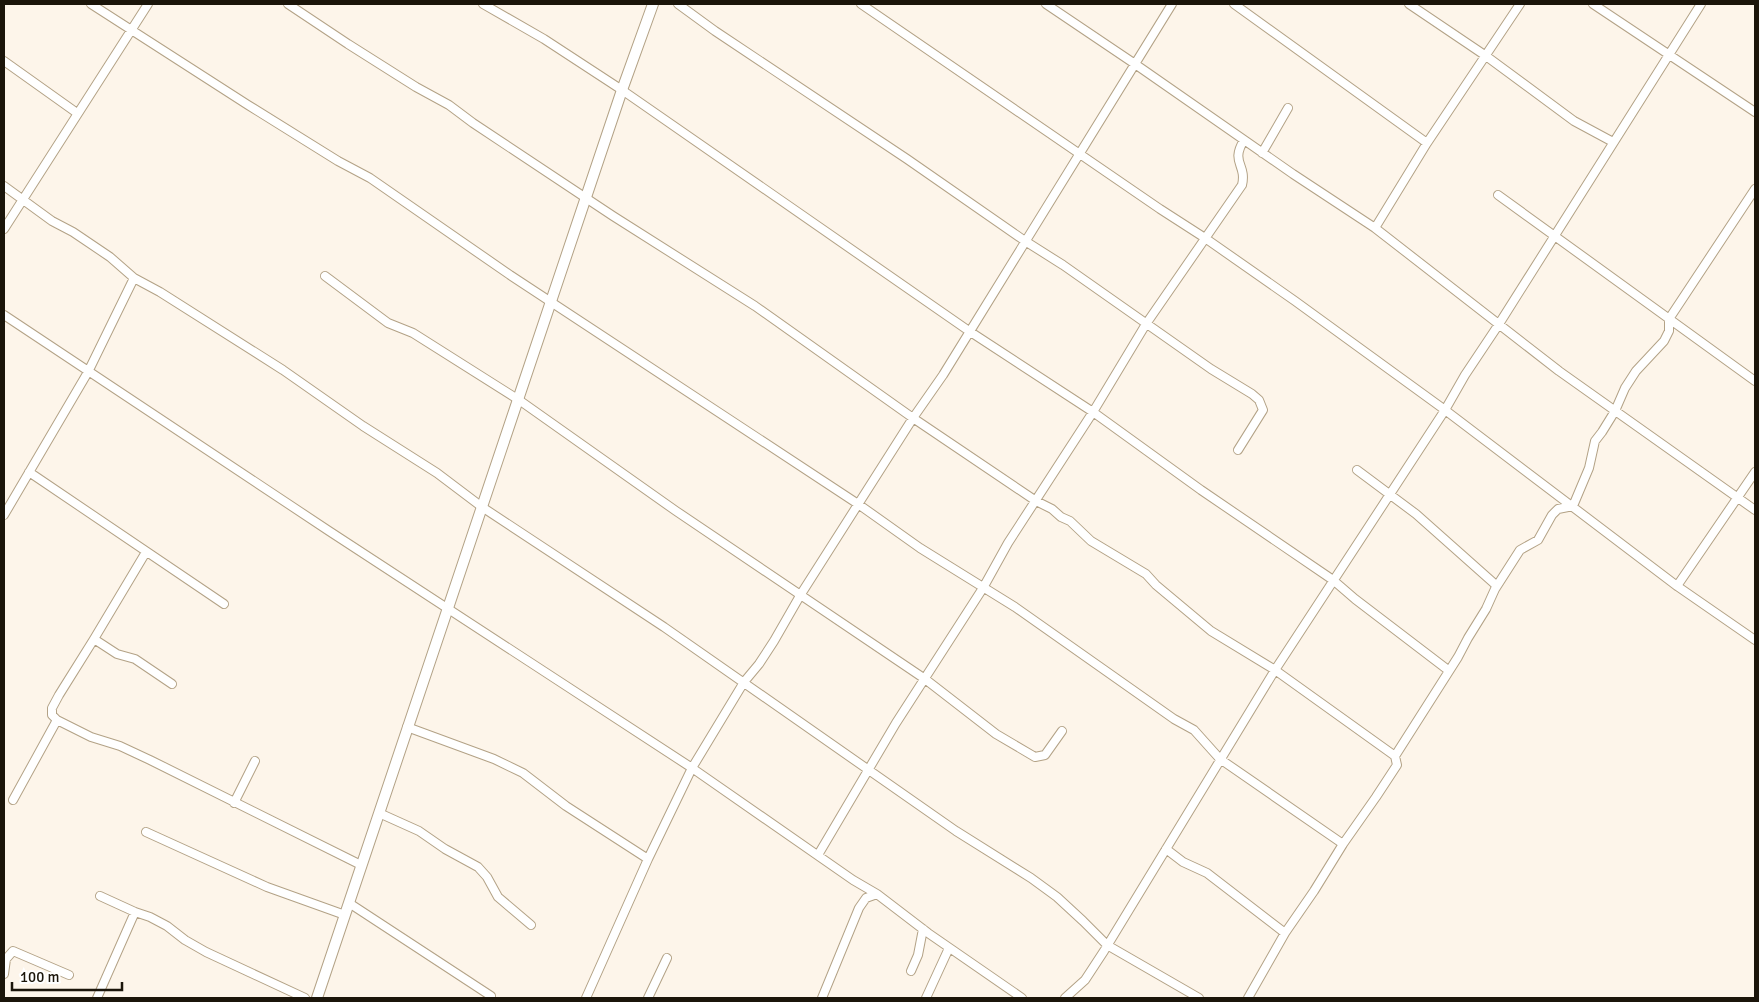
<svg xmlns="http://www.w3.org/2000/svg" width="1759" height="1002" font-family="Signika,sans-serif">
<rect width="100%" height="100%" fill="#fdf5ea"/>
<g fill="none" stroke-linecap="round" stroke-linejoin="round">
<defs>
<path id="minor" d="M91 4 248 105 338 161 370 178 510 275 858 504 920 548 1015 607 1174 719 1194 730 1220 759 1343 844
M288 4 348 44 416 87 449 105 473 123 613 216 755 306 913 418 1036 501 1052 509 1061 517 1070 521 1091 541 1146 574 1156 585 1211 631 1275 670 1395 756 1397 765 1376 797 1343 844 1314 891 1285 933 1248 998
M483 4 544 39 622 90 969 331 1093 412 1201 490 1333 580 1355 599 1448 670
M678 4 715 31 907 159 1025 241 1063 265 1211 369 1252 394 1259 400 1263 410 1238 450
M861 4 1160 209 1205 238 1295 301 1445 410 1677 586 1755 640
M1046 4 1135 64 1293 174 1375 228 1559 371 1755 510
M1234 4 1427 143
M1409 4 1486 56 1574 121 1613 142
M1593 4 1755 112
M4 61 77 113
M1262 153 1288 108
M4 186 52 221 73 232 110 257 134 278 160 292 283 370 363 426 437 473 482 507 664 627 956 831 1031 878 1057 897 1083 921 1107 945 1199 998
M1498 195 1755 381
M1375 228 1427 143 1520 4
M4 229 148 4
M325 276 388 323 413 333 519 400 676 511 925 679 996 734 1035 757 1045 755 1062 731
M4 315 329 531 692 768 853 880 877 894 928 933 1022 998
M1357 470 1416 514 1497 586
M29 472 224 604
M4 515 88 372 134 278
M146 552 94 639 59 695 52 708V715L57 720 91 737 120 746 150 760 361 865
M1677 586 1755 472
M94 639 117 654 135 659 172 684
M407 727 494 759 523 773 566 806 648 859
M1395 756 1458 657 1468 638 1486 609 1495 589 1520 550 1538 540 1552 515 1558 509 1573 506 1589 468 1595 441 1602 432 1615 411 1625 388 1636 371 1664 341 1669 331V319L1755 189
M13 800 57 720
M234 803 255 761
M379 813 419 831 445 849 478 867 487 877 498 897 531 925
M146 832 267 887 345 915
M1166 849 1183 862 1207 873 1285 933
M818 855 896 723 983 588 1008 543 1093 412 1146 324 1242 185C1247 164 1230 163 1244 140
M100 896 135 912 150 917 167 926 185 940 206 952 305 998
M349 903 491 996
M911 971 918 955 923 929
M4 974 6 959 13 951 69 975
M97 998 135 912
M586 998 648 859 692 768 744 682 759 664 774 641 801 594 913 418 943 375 1172 4
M648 998 667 958
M822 998 859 908 866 898 877 894
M926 998 949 948
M1065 998 1085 980 1104 951 1275 670 1445 410 1465 375 1499 324 1701 4"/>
<path id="tertiary" d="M317 998 622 90 653 4"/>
</defs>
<use href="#minor" stroke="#b3a286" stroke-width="10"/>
<use href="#tertiary" stroke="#b3a286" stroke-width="12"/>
<use href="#minor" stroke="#fff" stroke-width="8"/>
<use href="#tertiary" stroke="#fff" stroke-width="10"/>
</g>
<rect width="1759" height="1002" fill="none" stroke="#1b150a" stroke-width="10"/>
<path d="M12 982v8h110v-8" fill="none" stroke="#1b150a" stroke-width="2.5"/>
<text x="20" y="982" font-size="15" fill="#1b150a" stroke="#ffffff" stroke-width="4" paint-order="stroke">100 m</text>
</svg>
